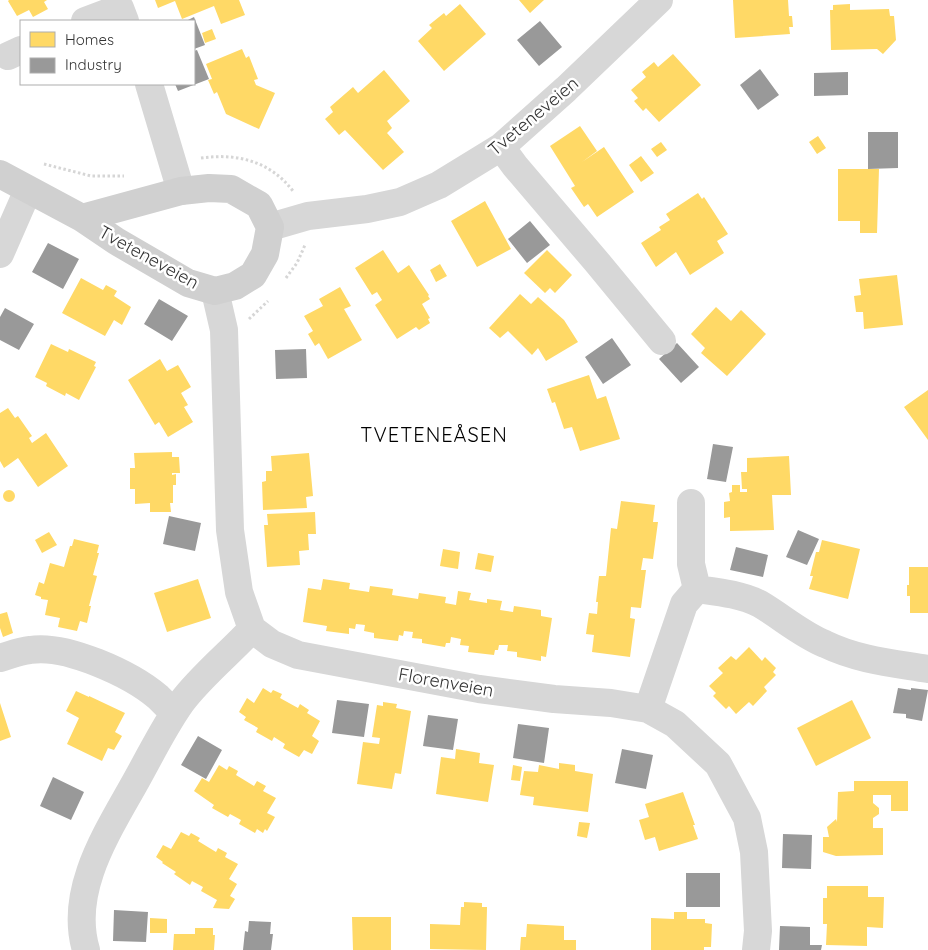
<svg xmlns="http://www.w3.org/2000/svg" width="928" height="950" font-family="Quicksand,sans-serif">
<rect width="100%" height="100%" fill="#fff"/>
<path fill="#ffd966" d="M9 0H47L44 2 48 9 33 17 29 10 17 16 8 1Z
M155 0H239L245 15 221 24 214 6 182 19 175 1 158 8Z
M519 0H544L530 13Z
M733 0H788L789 16H792L793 27H789L790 34 735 38Z
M460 4 486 34 444 71 418 41 432 28 429 25 444 13 446 16Z
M850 4V10L889 9 890 16H894L896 40 883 54 877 49 831 50 830 10H833V5Z
M212 29 216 39 205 43 202 33Z
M242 49 246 58 249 56 258 79 254 80 256 85 275 93 259 129 226 114 217 92 214 94 208 80 212 79 206 64Z
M673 54 701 85 659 122 646 108 643 111 634 101 638 98 631 90 646 77 642 72 654 62 658 67Z
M384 70 410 101 387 121 392 128 387 133 404 152 383 170 345 130 339 135 325 119 333 112 330 107 353 87 358 93Z
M580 126 597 151 582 162 604 147 634 192 597 217 588 204 584 207 571 188 575 186 550 146Z
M818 136 826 148 817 154 809 142Z
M661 142 667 150 657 157 651 149Z
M641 156 654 173 641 182 629 165Z
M838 169H879L877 233H860V221H838Z
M698 193 702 199 704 197 728 234 717 241 724 253 690 275 676 252 656 267 641 243 661 230 659 227 670 220 666 214Z
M485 201 511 249 477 267 451 221Z
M383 250 398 273 409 265 429 295 428 296 430 299 422 304 430 318 428 319 430 323 419 330 416 327 397 339 375 305 382 300 377 292 372 295 355 268Z
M547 250 572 275 555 293 550 288 545 293 524 273Z
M440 264 447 276 436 282 430 270Z
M897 275 903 325 864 329 863 312H856L854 296 861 295 859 279Z
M81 278 103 290 106 285 117 291 114 296 131 307 122 325 114 320 105 336 62 313Z
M340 287 351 306 344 309 362 340 328 359 319 343 315 346 308 334 313 331 304 316 323 306 319 299Z
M520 294 531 304 538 297 564 320 578 342 546 361 538 348 532 355 508 331 500 338 489 328Z
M716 307 731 321 741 310 766 334 727 376 701 353 705 348 691 334Z
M51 344 68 352 69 349 96 362 94 366 96 367 79 400 66 393 65 396 46 386 47 383 35 377Z
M160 359 167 371 178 365 191 387 181 393 188 405 184 407 193 422 168 437 159 422 155 425 128 380Z
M589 375 597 399 606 396 620 439 580 451 572 427 564 429 555 402 552 403 547 389Z
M928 390V440L904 407Z
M8 408 15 418 18 416 32 436 29 438 32 443 46 433 68 466 38 487 18 458 4 468 0 461V413Z
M172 452V457H179L180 473H172V475L176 474V485H173V503H170L171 512H150V503L135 504V489H130V468H135L134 453Z
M309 453 313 496 306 497 307 508 263 510 262 482 266 481V471H272L271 456Z
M789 456 791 495H772L774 530 730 531V517L724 518V502L730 501 729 493 732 492V485H740V492H747V489H742L741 472H747V458Z
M3 496a6 6 0 1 1 12 0a6 6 0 1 1-12 0Z
M621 501 655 505 653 522H658L653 559 643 558 641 570H646L641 608 631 607 630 618 635 619 630 657 592 652 594 635 586 634 589 613 597 614 598 602H596L599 576H606L611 528 617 529Z
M315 512 316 534H308L309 550 299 551 300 565 267 567 264 525H268L267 514Z
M49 532 57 545 42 553 35 540Z
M74 539 99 545 97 553H99L93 575 97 576 89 606H91L87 623 80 621 77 631 58 627 60 618 45 615 48 600 41 599V597L35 595 39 582 44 584 50 563 64 567 70 546H72Z
M822 540 860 549 848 599 809 589 813 576H810L816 552H819Z
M443 549 460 552 458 569 440 566Z
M478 553 494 556 491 572 475 569Z
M909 567H928V613H910V596H907V585H909Z
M198 579 211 618 167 632 154 593Z
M323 579 350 583 349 589 369 592 370 586 393 589 392 595 418 599 419 593 446 597 445 603 456 605 458 591 471 593 469 600 487 603V599L502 601 500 610 513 612 514 606 541 610V616L552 618 546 657 541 656V661L517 657V652L507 651 508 645H499L498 650H495L494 655 468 652 469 646 460 645 461 639 451 637 450 643H446L445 647 422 643V639L412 638 413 632 404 631 403 636 399 635 398 641 374 638V633L364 631 365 625 356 624 355 629 349 628V634L326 631 327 626 303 622 308 588 321 590Z
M7 612 13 633 3 637 0 628V614Z
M749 647 762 661 765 657 776 668 773 672 776 675 764 687 767 691 753 706 749 702 736 714 729 706 726 709 713 696 716 693 709 686 723 673 718 668 731 656 736 660Z
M263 688 271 693 273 690 282 694 280 698 298 708 300 704 309 710 307 713 320 721 312 736 319 741 312 754 304 750 299 757 283 748 285 744 274 737 272 741 256 732 258 728 244 720 246 717 239 712 247 698 254 703Z
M76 691 89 697V696L125 713 115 732 122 736 114 750 108 748 102 761 67 744 79 718 66 711Z
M852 700 871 738 816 766 797 728Z
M383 702 397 704 396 708 411 711 401 774 395 773 392 789 357 784 363 742 379 744 380 738 372 737 377 705 383 706Z
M0 703 11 737 0 741Z
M456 749 480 753 479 763 494 765 488 802 436 794 441 757 455 759Z
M559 763 575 765V771L593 774 588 812 533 805 534 797 520 795 524 771 538 772 539 765 559 769Z
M219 765 227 770 229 766 238 771 236 775 254 786 257 781 266 786 263 791 276 798 267 813 275 817 267 831 265 829 263 833 257 829 255 833 239 824 241 820 230 814 228 817 212 808 214 805 194 791 202 778 209 782Z
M513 765 522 767 520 781 511 780Z
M854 781H908V811H891V795H873V803L879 808V814L873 818V828H883V855L836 856 823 852V837H829L827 827 836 819 837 822 838 792 854 791Z
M683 792 695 825H693L698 839 659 851 655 837 645 840 639 820 649 817 645 804Z
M579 822 590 823 587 838 577 836Z
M181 832 189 836 191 833 200 838 198 841 216 852 218 848 227 853 225 857 238 864 229 879 237 884 230 896 235 899 229 909 213 908 217 900 201 891 203 887 192 881 190 885 174 874 176 872 162 863 163 862 156 857 163 845 171 849Z
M827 886H868V897H884L883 928 867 927V946L826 945 827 924H823V898H827Z
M464 902 482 903V907H487L486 950 430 949V924L460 925 461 907H464Z
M674 912H687V919H705V923L712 924 711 947H704V950H651V918L674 919Z
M352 917H391V950H353Z
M150 918 167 919V933H150Z
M527 924 564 926V940H576V950H520L521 937H526Z
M195 928H213V935H215L214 950H173L174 934H195Z"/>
<path fill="#999" d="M194 17 205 45 194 49V21H186Z
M540 21 562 47 539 66 517 40Z
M197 50 209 79 178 91 175 84H194V51Z
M760 69 779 95 758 110 740 85Z
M848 72V95L814 96V73Z
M868 132H898V168L868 169Z
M530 221 550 245 527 263 508 239Z
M48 243 79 259 63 289 32 272Z
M159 299 188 316 172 341 144 324Z
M5 308 34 324 19 350 0 340V317Z
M612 338 631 365 603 384 585 357Z
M677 343 699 367 681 383 659 359Z
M306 349 307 378 276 379 275 350Z
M713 444 733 447 726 482 707 479Z
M169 516 201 523 195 551 163 544Z
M798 530 819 539 807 565 786 557Z
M736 547 768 555 763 577 730 570Z
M898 688 911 690V688L928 690 922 721 906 718V714L893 713Z
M337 700 369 704 364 737 332 733Z
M428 715 458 719 453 750 423 746Z
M518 724 549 728 544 763 513 758Z
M198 736 222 750 206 779 181 765Z
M622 749 653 755 646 789 615 783Z
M53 777 84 792 71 820 40 806Z
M783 834 812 835 811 869 782 868Z
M686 873H720V907H686Z
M114 910 148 912 146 942 113 941Z
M249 921 271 922 270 934H273L271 950H243L245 931 248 932Z
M780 926 810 927V945H822L821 950H779Z"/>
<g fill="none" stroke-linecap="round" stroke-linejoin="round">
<path stroke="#d6d6d6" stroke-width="3" stroke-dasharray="2.5 2.5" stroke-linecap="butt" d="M201 158C237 153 270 161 293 191
M44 164 91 176H124
M286 278 297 263 305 245
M249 319 268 301"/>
<path stroke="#d7d7d7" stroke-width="28" d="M85 21 120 8 125 21
M8 56 21 50
M149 84 181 191
M501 147 515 166 596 261 662 341
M270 227 308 216 367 209 400 202 439 185 501 147 566 89 659 0
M0 254 28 190
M215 291 224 330 230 530 239 592 252 629 272 644 298 655 479 689 554 699 611 703 648 709 675 724 718 764 747 818 754 852 758 931 756 950
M691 503V564L697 589
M697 589C718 592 740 594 760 604 782 617 801 634 825 644 858 660 892 663 928 669
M0 658C10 655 20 651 30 650 66 644 131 674 158 697 163 702 169 708 174 713
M648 709 684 604 697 589
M86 950C68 889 109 830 137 779 151 754 164 727 181 703 200 677 230 653 252 629"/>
<path stroke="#d0d0d0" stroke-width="28" d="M0 174 82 218 116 241 188 283 215 291 235 286 253 275 265 254 270 227 259 205 231 189 209 188 181 191 82 218"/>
</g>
<g text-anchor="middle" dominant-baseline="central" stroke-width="5" stroke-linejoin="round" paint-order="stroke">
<g font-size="18" fill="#333" stroke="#fff">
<text transform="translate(533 116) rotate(-40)">Tveteneveien</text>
<text transform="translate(149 257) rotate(29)">Tveteneveien</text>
<text transform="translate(446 682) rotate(10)">Florenveien</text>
</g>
<g font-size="20" letter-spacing="1" fill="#000" stroke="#fff">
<text x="434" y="434">TVETENEÅSEN</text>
</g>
</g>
<rect x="20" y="20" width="175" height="65" fill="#ffffff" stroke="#adadad"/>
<rect x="30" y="32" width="25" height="15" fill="#ffd966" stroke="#adadad"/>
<text x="65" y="45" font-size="15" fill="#333333">Homes</text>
<rect x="30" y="58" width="25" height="15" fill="#999999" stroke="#adadad"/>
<text x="65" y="70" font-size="15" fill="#333333">Industry</text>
</svg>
